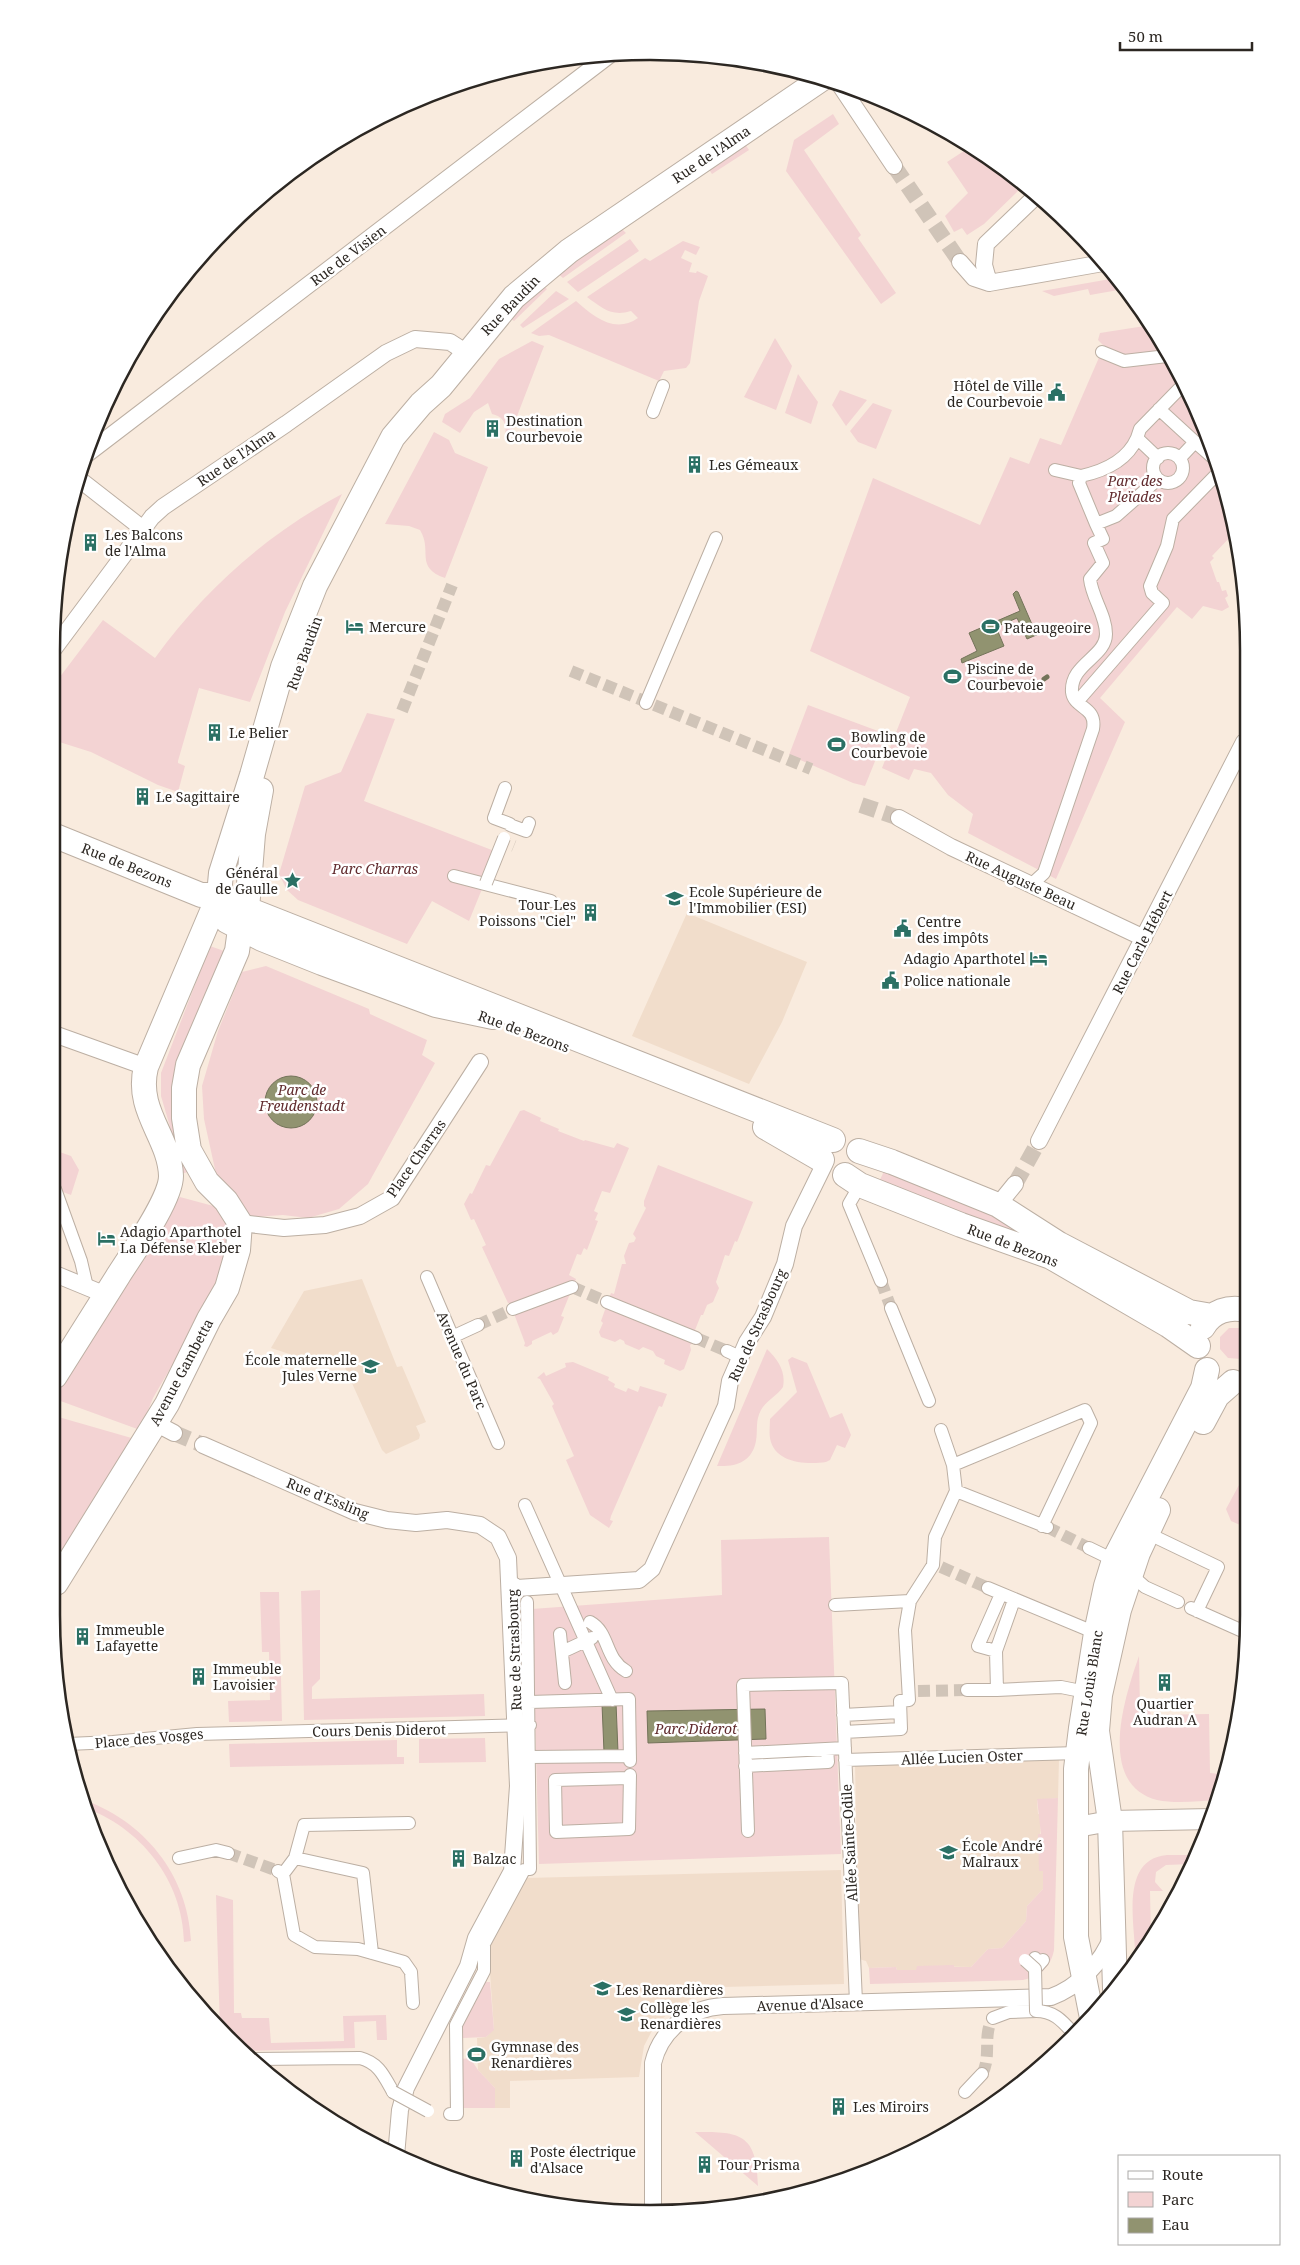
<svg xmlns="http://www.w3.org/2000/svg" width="1300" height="2265" font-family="'Noto Serif',serif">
<rect width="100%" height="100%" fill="#f9ebde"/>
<path fill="#f1ddcb" d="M687 913 807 962 782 1022 749 1084 632 1036Z
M362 1279 397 1367 402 1366 426 1422 416 1426 420 1435 419 1439 386 1454 382 1450 342 1361 338 1360 326 1366 271 1348 304 1291Z
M1059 1759 1058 1798 1037 1800 1038 1814H1041L1039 1871H1043V1889L1027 1906 1026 1921 1002 1948 988 1949 971 1967 917 1966V1970H897L896 1967 869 1968 866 1961 859 1959 855 1763Z
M841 1870 844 1984 722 1987 706 1991 677 2006 655 2025 644 2046 639 2077 510 2081V2108H495V2088L478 2070 477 2038 486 2037 494 2029 488 1945 526 1878Z"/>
<path fill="#f3d3d3" d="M833 114 839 124 804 150 861 235 858 238 896 293 881 304 786 171 794 140Z
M745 144 749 150 712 174 708 168Z
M970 147 1022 187 984 224 967 235 962 228 954 232 945 216 968 193 947 162Z
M620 227 626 233 563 278 557 273Z
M630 239 639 251 578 292 567 282Z
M683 241 700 247 696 255 685 250 681 258 692 263 689 272 696 273 697 271 708 276 699 301 690 363 686 368 664 371 659 381 549 335 539 336 531 333 576 301C594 317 615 334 638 318L631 311C612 317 602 308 587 297L645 258 650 261Z
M1116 278 1124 289 1090 295 1088 289 1054 296 1042 291Z
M542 285 547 289 514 321 509 317Z
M556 291 569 299 523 328 520 325Z
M1151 325 1217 457 1234 533 1212 556 1214 558 1210 562 1217 582H1219L1222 591 1226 590 1228 596 1225 598 1229 607 1222 611 1203 606 1192 619 1177 607 1100 698 1125 722 1056 879 968 833 973 814 948 795 931 773 914 769 909 780 882 768 910 697 810 651 873 478 980 525 1010 457 1029 464 1040 438 1061 445 1104 346 1098 340 1100 333Z
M775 338 792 366 776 410 744 397Z
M532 341 544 346 509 437 505 435C507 424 504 417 492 414L488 403 474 412 460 433 442 422 445 414 470 398 499 359Z
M798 374 818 402 811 424 785 413Z
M840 390 867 400 846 426 832 405Z
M873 403 892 410 876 449 858 442 850 431Z
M434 432 449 440 455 453 488 467 445 578C414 567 433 551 420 530L409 526 385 524Z
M342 494 285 612 250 702 199 688 178 761V763L185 766 178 792 158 785 91 752 53 740V686L103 620 155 658C205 589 267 534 342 494Z
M808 705 886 734 865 786 853 783 789 755Z
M367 713 395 719 364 801 497 852 469 921 432 901 407 944 298 900 287 890 279 874 305 786 341 772Z
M210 946 224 951 176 1072 191 1171 181 1174 180 1161 161 1096V1073Z
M266 966 369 1009 370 1014 427 1040 422 1055 435 1063 368 1184 339 1209 308 1218 283 1215 241 1218 218 1183 204 1119 202 1086 218 1031 242 972Z
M524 1110 541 1118 540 1121 559 1129 558 1131 584 1141 585 1140 614 1148 617 1143 629 1148 610 1193 602 1191 594 1211 598 1213 595 1220 598 1221 587 1250 584 1248 581 1255 577 1254 569 1275 576 1279 561 1316 564 1317 558 1332 553 1335 551 1332 532 1341V1344L527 1347 524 1346 525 1343 510 1303H508L482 1247 486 1245 474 1219 471 1220 464 1204 470 1193 472 1194 486 1165 490 1166 520 1111Z
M54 1150 71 1156 79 1170 71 1195 55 1189Z
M658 1165 753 1202 737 1242 735 1241 729 1256 725 1255 716 1282 719 1288 713 1302 707 1305 703 1315H701L695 1330 699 1332 695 1342 690 1345 691 1350 684 1369 680 1371 664 1364 665 1360 656 1356 653 1351 643 1347 639 1350 625 1344 624 1341 620 1339 615 1342 601 1337 599 1332 603 1323 601 1321 611 1293 614 1294 622 1264H626L624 1256 629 1243 634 1242 636 1238 633 1234 646 1208 644 1206V1201Z
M886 1167 997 1211 1046 1243 877 1186Z
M180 1197 217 1207 230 1228 222 1272 208 1303 153 1398 140 1430 55 1399 73 1365 120 1288 144 1260 164 1217Z
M1229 1328H1242L1246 1334V1354L1241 1359 1228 1358 1220 1349V1337Z
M767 1349C778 1360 786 1371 783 1387 777 1396 766 1401 761 1410 755 1421 758 1430 756 1441 752 1462 736 1467 717 1466Z
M792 1357 807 1363 830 1418 842 1413 851 1435 845 1448 837 1445 830 1460 826 1462C806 1465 774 1463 770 1438 769 1432 770 1425 770 1419L797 1392 788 1360Z
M573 1362 609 1377 608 1380 615 1384 614 1387 626 1392 628 1388 638 1392 640 1386 667 1394 662 1407 659 1406 611 1516 610 1520 613 1521 609 1528 590 1515 566 1460 574 1456 552 1406 554 1404 540 1379 537 1378 544 1372 546 1376 566 1367 565 1363Z
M55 1416 135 1439 56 1571Z
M1246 1472H1247V1528L1231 1521 1226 1509Z
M829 1537 841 1854 539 1864 532 1609 722 1595 721 1540Z
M320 1590V1679L312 1687V1699L484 1694 485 1716 304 1720 301 1591Z
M260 1592H279L282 1721 229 1722 228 1701 270 1700 269 1652H262Z
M1139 1656 1140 1710H1150L1151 1715 1209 1714 1210 1773 1220 1774V1778H1223L1218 1800C1199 1801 1176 1804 1157 1800 1096 1784 1125 1696 1139 1656Z
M485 1738 486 1762 419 1763V1739Z
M397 1740V1757H404V1764L230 1767 229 1744Z
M1058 1798 1054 1950C1051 1967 1039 1977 1023 1980L870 1984 869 1968 896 1967 897 1970H916L917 1966 954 1965V1967H971L988 1949 1002 1948 1026 1921 1027 1906 1043 1889V1871H1039L1038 1834H1041L1037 1799Z
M81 1799C144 1820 188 1875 191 1941L184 1942C183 1880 140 1827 83 1807Z
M1167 1855H1195L1191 1864 1166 1865 1156 1872 1155 1882 1163 1891H1150L1151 1939 1138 1955 1135 1951C1134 1920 1121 1859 1167 1855Z
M216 1895 233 1900 234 2013H241L242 2018H269L271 2043 344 2041 343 2016 386 2015 387 2040H377L376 2021 354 2022 355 2048 242 2051 220 2030Z
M484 1982H490L494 2030 486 2037 463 2038 462 2024Z
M470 2058 478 2070 495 2088V2108H463L462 2059Z
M695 2132C742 2131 757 2135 758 2186Z"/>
<path fill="#919370" stroke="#737359" d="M1016 591 1018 592 1034 629 1046 625 1048 626V630L1027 639 1017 618 996 627 1004 646 962 663 961 659 977 651 969 633 1020 611 1013 594Z
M265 1102a26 26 0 1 1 52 0a26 26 0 1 1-52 0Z
M616 1703 618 1752H604L602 1704Z
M765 1709 766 1739 648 1743 647 1711Z"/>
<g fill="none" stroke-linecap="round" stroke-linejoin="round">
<path stroke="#737359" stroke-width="5" d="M1044 679 1047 677"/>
<path stroke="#d0c4b8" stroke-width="12" stroke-dasharray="12 6" stroke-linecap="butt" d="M571 671 811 769
M402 711 452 585
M497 839 514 846
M881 1281 891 1308
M572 1287 607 1302
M478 1325 513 1309
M696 1338 727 1351
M1047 1527 1089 1548
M941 1567 988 1588
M918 1691 967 1690
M228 1853 278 1871
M982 2074C992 2057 982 2035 993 2018
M768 2194V2202"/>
<path stroke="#d0c4b8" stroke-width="16" stroke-dasharray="16 8" stroke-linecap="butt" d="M894 166 960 262
M861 805 899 818
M1015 1184 1039 1141
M174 1433 203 1445"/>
<defs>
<path id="pedestrian" d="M1102 352 1124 361 1167 356
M1159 409 1195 442
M653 412 663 386
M1137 438 1140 429 1182 386
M1153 468a15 15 0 1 1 30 0a15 15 0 1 1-30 0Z
M1180 458 1195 442 1218 462
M1055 470 1081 476
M1096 524 1079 483 1081 476C1104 471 1127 461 1137 438L1158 458
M1077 702 1163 603 1152 593 1150 586 1167 546 1173 519 1220 471
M646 703 716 538
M505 788 494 818 510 824
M510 825 526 831 529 823
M454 876 551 901
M1031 885 1044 873 1093 729C1097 706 1074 709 1072 692 1070 664 1106 657 1106 634 1106 615 1092 598 1090 579L1103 563 1094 543 1103 539 1096 524 1116 516 1158 479
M860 1185 849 1204 881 1281
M55 1189 81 1261 87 1287
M427 1277 498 1443
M607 1302 696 1338
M891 1308 929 1401
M513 1309 572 1287
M452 1337 478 1325
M727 1351 740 1357
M953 1465 1085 1410 1091 1423 1042 1526
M956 1491 1047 1527
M525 1505 612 1700
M1147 1533 1218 1567 1197 1611
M1089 1548 1118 1562
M1129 1573 1145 1587 1178 1602
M988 1588 1096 1633
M527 1602 530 1869
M835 1605 910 1601
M1191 1608 1247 1633
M590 1622C610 1633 604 1658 626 1671
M560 1634 565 1683
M996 1651 978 1646 1001 1594
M562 1652 592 1638
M967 1690H997L996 1651 1014 1600
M997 1690 1061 1687 1086 1692
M530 1702 629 1699 630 1761
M843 1715 900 1712
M844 1732 901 1729 900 1701 909 1700 905 1630 910 1601 933 1565 935 1537 956 1491 953 1465 941 1430
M68 1744 113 1742 197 1734 530 1725
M745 1753 845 1748
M530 1757 630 1756
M845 1760 1078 1753
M745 1766 828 1762 827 1749
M629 1778 555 1780 556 1832 629 1829 630 1775
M748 1831 743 1685 842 1683 856 2002
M179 1858 216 1850 228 1853
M295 1858 363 1873 372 1953
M278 1871 283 1874 294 1935 315 1947 358 1949 404 1962 411 1972 413 2003
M283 1874 295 1858 304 1825 409 1823
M1035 1958V1969L1043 1960
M993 2018 1009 2012 1036 2011
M252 2059 360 2058C379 2063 384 2076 393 2092
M965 2092 982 2074
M450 2114H457L456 2025 484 1971V1944L524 1870"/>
<path id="minor" d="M838 82 894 166
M960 262 974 278 989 283 1103 263
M989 283 984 265 986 244 1035 197
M83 457 612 53
M79 479 143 529
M53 650 152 517 163 507 286 424 386 353 415 339 450 342 467 353
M899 818 951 847 1144 938
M54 1034 146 1067
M1039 1141 1244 742
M998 1205 1015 1184
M240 1223 284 1228 325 1225 360 1216 392 1198 480 1062
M55 1274 106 1295
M155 1423 174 1433
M203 1445 355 1512 387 1520 416 1523 447 1520 480 1525 498 1537 508 1558 518 1786 512 1871 476 1938 468 1966 406 2088 400 2110 396 2156
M510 1583 517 1588 639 1580 652 1569 726 1406 730 1381 747 1342 763 1317 785 1264 794 1226 824 1165
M653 2211V2063C661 2030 689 2008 723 2006L1051 1997C1078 1987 1102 1963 1112 1936"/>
<path id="tertiary" d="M1077 1827 1110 1821 1212 1819"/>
<path id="secondary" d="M53 835 201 895H219L247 909 833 1140
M227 921 262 939 322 963 436 1005 493 1017
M765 1127 822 1160
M859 1151 892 1162 998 1205 1059 1244 1189 1312 1212 1316
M845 1175 860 1185 961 1225 1051 1257 1168 1325 1198 1346
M1203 1327C1212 1311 1229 1306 1246 1310
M55 1376C76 1343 97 1309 118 1276 131 1255 171 1200 171 1176 170 1137 135 1111 146 1067L219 895 221 873 252 775 283 667 315 586 393 437 421 404 441 386 514 297 569 251 823 78
M1203 1422 1217 1396 1233 1382
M56 1583 167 1404 209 1319 227 1288 238 1250 240 1223 226 1201 207 1182 189 1150 184 1118V1088L188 1065 237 951 240 929 247 909 253 834 261 790
M1115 1989 1110 1821 1097 1731 1100 1695 1119 1610 1138 1553 1158 1510
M1092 2018 1076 1937V1769L1081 1728 1096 1633 1106 1586 1114 1560 1203 1388 1207 1370"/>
</defs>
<use href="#pedestrian" stroke="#bcafa3" stroke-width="14"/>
<use href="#minor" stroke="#bcafa3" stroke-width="18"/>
<use href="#tertiary" stroke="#bcafa3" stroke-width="22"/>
<use href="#secondary" stroke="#bcafa3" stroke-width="26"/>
<use href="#pedestrian" stroke="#fff" stroke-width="12"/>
<use href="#minor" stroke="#fff" stroke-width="16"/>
<use href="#tertiary" stroke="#fff" stroke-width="20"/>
<use href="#secondary" stroke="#fff" stroke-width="24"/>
<defs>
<path id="pedestrian-bridge" d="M486 883 504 838
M1025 1960 1035 1969 1036 2011C1055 2011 1063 2022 1075 2035
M393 2092 428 2111"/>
</defs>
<use href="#pedestrian-bridge" stroke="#bcafa3" stroke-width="14" stroke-linecap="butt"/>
<use href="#pedestrian-bridge" stroke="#fff" stroke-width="12"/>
</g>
<defs>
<symbol id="civic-bare" viewBox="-9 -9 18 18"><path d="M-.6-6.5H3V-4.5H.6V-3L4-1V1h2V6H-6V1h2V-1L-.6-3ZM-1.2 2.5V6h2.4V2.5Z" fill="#2b7064" stroke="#fff" stroke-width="2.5" paint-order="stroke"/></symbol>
<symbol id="building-bare" viewBox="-9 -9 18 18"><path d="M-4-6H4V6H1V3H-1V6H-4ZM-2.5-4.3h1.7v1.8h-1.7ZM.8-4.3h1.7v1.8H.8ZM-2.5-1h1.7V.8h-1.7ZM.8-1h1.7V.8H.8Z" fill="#2b7064" stroke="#fff" stroke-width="2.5" paint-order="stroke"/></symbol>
<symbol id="hotel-bare" viewBox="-9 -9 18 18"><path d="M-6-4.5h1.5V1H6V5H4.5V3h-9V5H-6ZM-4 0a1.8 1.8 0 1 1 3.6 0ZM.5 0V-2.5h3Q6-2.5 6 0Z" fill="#2b7064" stroke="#fff" stroke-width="2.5" paint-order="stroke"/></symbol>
<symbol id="stadium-bare" viewBox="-9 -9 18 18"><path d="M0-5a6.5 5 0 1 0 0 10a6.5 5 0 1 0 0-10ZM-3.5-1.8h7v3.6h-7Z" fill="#2b7064" stroke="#fff" stroke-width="2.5" paint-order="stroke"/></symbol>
<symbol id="sight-bare" viewBox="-9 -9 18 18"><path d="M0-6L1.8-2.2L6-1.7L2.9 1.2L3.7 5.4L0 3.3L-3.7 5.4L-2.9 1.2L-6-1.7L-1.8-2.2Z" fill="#2b7064" stroke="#fff" stroke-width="2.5" paint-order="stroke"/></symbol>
<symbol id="university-bare" viewBox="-9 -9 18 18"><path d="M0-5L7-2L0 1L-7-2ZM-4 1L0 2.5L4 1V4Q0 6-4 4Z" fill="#2b7064" stroke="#fff" stroke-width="2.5" paint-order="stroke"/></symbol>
<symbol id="school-bare" viewBox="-9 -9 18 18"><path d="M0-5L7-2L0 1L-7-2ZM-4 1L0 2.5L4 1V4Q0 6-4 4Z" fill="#2b7064" stroke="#fff" stroke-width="2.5" paint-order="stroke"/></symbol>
</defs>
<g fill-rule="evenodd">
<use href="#civic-bare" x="1044" y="380" width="25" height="25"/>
<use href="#building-bare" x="480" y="416" width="25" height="25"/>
<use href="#building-bare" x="682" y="452" width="25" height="25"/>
<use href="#building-bare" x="78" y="530" width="25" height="25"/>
<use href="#hotel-bare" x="342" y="614" width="25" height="25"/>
<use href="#stadium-bare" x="978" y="614" width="25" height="25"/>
<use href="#stadium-bare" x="940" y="664" width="25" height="25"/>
<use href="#building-bare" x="202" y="720" width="25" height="25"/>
<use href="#stadium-bare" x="824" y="732" width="25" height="25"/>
<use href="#building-bare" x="130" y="784" width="25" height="25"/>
<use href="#sight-bare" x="280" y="868" width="25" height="25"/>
<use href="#university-bare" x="662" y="886" width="25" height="25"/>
<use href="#building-bare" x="578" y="900" width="25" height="25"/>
<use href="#civic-bare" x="890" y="916" width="25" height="25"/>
<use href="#hotel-bare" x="1026" y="946" width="25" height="25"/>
<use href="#civic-bare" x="878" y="968" width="25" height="25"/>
<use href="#hotel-bare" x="94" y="1226" width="25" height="25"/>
<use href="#school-bare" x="358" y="1354" width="25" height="25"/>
<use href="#building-bare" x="70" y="1624" width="25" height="25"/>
<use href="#building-bare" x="186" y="1664" width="25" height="25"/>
<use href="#building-bare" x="1152" y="1670" width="25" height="25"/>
<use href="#school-bare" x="936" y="1840" width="25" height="25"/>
<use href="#building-bare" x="446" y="1846" width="25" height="25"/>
<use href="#school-bare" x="590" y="1976" width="25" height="25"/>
<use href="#school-bare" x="614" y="2002" width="25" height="25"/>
<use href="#stadium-bare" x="464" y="2042" width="25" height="25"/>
<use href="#building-bare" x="826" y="2094" width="25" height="25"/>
<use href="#building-bare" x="504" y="2146" width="25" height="25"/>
<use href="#building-bare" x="692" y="2152" width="25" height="25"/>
</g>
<g text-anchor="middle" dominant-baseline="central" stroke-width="5" stroke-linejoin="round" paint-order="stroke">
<g font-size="14" fill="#2c2722" stroke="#fff">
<text transform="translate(711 154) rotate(-34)">Rue de l'Alma</text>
<text transform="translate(348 255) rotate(-37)">Rue de Visien</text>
<text transform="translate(510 305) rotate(-46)">Rue Baudin</text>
<text transform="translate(236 457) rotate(-34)">Rue de l'Alma</text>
<text transform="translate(304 653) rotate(-70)">Rue Baudin</text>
<text transform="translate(127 865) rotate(22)">Rue de Bezons</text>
<text transform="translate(1021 880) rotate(25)">Rue Auguste Beau</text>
<text transform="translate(1142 942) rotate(-63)">Rue Carle Hébert</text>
<text transform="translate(524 1031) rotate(20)">Rue de Bezons</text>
<text transform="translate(416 1158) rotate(-55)">Place Charras</text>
<text transform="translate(1013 1245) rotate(21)">Rue de Bezons</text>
<text transform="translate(757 1325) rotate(-66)">Rue de Strasbourg</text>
<text transform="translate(462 1360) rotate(67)">Avenue du Parc</text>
<text transform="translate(181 1372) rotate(-62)">Avenue Gambetta</text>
<text transform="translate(328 1498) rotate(22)">Rue d'Essling</text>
<text transform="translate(514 1650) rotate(-92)">Rue de Strasbourg</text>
<text transform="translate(1089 1683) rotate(-81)">Rue Louis Blanc</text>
<text transform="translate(379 1730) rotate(-1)">Cours Denis Diderot</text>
<text transform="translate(149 1738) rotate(-5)">Place des Vosges</text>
<text transform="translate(962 1757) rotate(-2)">Allée Lucien Oster</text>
<text transform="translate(849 1843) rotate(-93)">Allée Sainte-Odile</text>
<text transform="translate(810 2004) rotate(-2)">Avenue d'Alsace</text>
</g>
<g font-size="14" fill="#2c2722" stroke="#fff" text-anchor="start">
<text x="1043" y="385" text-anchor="end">Hôtel de Ville<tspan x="1043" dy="16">de Courbevoie</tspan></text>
<text x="506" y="420">Destination<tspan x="506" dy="16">Courbevoie</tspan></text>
<text x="709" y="464">Les Gémeaux</text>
<text x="105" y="534">Les Balcons<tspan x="105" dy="16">de l'Alma</tspan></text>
<text x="369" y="626">Mercure</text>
<text x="1004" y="627">Pateaugeoire</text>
<text x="967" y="668">Piscine de<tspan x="967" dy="16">Courbevoie</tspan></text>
<text x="229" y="732">Le Belier</text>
<text x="851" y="736">Bowling de<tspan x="851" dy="16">Courbevoie</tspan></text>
<text x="156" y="796">Le Sagittaire</text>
<text x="278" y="872" text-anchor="end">Général<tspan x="278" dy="16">de Gaulle</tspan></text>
<text x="689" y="891">Ecole Supérieure de<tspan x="689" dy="16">l'Immobilier (ESI)</tspan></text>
<text x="576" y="904" text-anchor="end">Tour Les<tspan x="576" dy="16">Poissons "Ciel"</tspan></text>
<text x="917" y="921">Centre<tspan x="917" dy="16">des impôts</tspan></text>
<text x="1025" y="958" text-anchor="end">Adagio Aparthotel</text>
<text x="904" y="980">Police nationale</text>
<text x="120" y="1231">Adagio Aparthotel<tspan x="120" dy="16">La Défense Kleber</tspan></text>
<text x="357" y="1359" text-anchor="end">École maternelle<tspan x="357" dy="16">Jules Verne</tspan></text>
<text x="96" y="1629">Immeuble<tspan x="96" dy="16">Lafayette</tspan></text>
<text x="213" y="1668">Immeuble<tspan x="213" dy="16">Lavoisier</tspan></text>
<text x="1165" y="1703" text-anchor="middle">Quartier<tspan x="1165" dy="16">Audran A</tspan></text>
<text x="962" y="1845">École André<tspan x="962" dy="16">Malraux</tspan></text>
<text x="473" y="1858">Balzac</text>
<text x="616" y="1989">Les Renardières</text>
<text x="640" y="2007">Collège les<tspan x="640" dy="16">Renardières</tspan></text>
<text x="491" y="2046">Gymnase des<tspan x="491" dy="16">Renardières</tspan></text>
<text x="853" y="2106">Les Miroirs</text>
<text x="530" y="2151">Poste électrique<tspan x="530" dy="16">d'Alsace</tspan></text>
<text x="718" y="2164">Tour Prisma</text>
</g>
<g font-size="14" font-style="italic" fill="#612b2e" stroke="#fff">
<text x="1135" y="480">Parc des<tspan x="1135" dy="16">Pleïades</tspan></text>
<text x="375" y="868">Parc Charras</text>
<text x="302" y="1089">Parc de<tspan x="302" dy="16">Freudenstadt</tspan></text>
<text x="696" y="1728">Parc Diderot</text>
</g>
</g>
<path d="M0 0H1300V2265H0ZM650 60H650A590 590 0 0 1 1240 650V1615A590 590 0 0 1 650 2205H650A590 590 0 0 1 60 1615V650A590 590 0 0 1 650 60Z" fill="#fff" fill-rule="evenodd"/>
<path fill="none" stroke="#2c2722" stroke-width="2.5" d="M650 60H650A590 590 0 0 1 1240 650V1615A590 590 0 0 1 650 2205H650A590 590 0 0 1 60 1615V650A590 590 0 0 1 650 60Z"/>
<rect x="1118" y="2155" width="162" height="90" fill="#ffffff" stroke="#aba9a7"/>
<rect x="1128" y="2171" width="25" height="8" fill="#ffffff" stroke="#aba9a7"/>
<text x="1162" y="2180" font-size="15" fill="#2c2722">Route</text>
<rect x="1128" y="2192" width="25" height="15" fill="#f3d3d3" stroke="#aba9a7"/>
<text x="1162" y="2205" font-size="15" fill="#2c2722">Parc</text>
<rect x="1128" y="2218" width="25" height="15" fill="#919370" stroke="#aba9a7"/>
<text x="1162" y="2230" font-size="15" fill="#2c2722">Eau</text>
<path d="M1120 42v8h132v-8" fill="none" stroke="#2c2722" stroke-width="2.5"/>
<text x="1128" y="42" font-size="15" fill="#2c2722" stroke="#ffffff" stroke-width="4" paint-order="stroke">50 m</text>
</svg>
